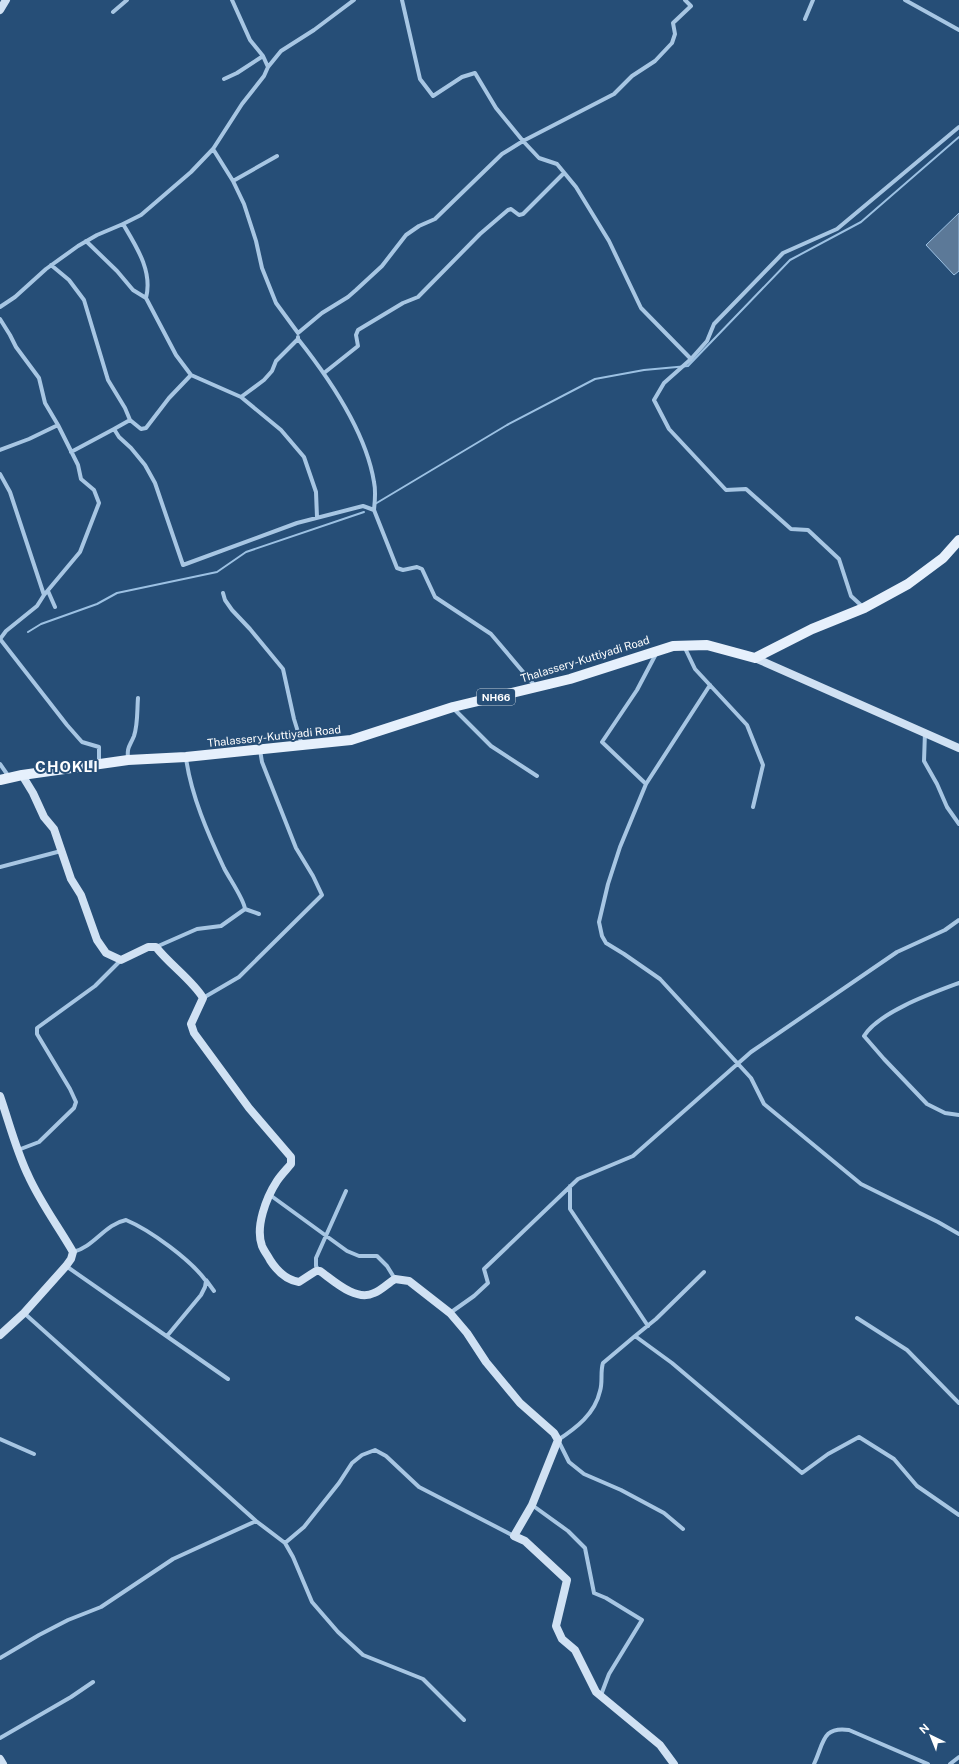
<svg xmlns="http://www.w3.org/2000/svg" width="959" height="1764" font-family="'Public Sans',sans-serif">
<rect width="100%" height="100%" fill="#264e77"/>
<path fill="#5c7998" stroke="#9cc1e3" d="M959 213V271L954 275 926 245Z"/>
<g fill="none" stroke-linecap="round" stroke-linejoin="round">
<path stroke="#9cc1e3" stroke-width="2" d="M375 504 507 425 595 379 644 370 688 366 790 260 861 222 959 137
M28 632 41 624 97 604 117 593 217 572 246 552 364 512"/>
<path stroke="#a7c6e3" stroke-width="4" d="M402 0 420 79 433 96 462 77 475 73 496 108 523 141 614 94 632 76 655 61 672 43 675 34 673 23 691 6 685 0
M905 0 959 30
M113 12 127 0
M805 19 813 0
M268 67 281 51 314 30 354 0
M224 79 237 73 263 56
M213 149 233 181 244 204 256 241 262 268 276 303 298 333 322 313 348 297 356 290 382 266 406 235 419 226 435 219 502 154 523 141 539 158 557 164 576 187 609 241 641 308 691 359
M233 181 277 156
M123 224C136 246 153 271 146 298
M86 241 117 271 133 290 146 298 176 355 191 375 241 397 264 380 272 371 276 361 298 339V337
M51 265 69 280 84 300 108 380 125 408 130 420 141 429 146 428 169 398 191 375
M0 307 15 297 46 269 78 246 97 235 123 224 141 215 191 172 213 149 242 104 264 76 268 67 263 56 250 40 232 0
M0 319 10 335 16 347 39 378 45 403 58 425 29 439 0 450
M324 373 358 346 356 335 358 330 403 303 418 297 480 234 508 210 511 209 519 215 523 214 564 173
M241 397 281 430 304 457 316 492 317 517
M114 429 130 420
M71 452 114 429 119 437 131 448 145 465 155 483 183 565 297 523 363 506 374 510C375 501 376 491 374 482 366 432 329 378 298 339
M0 474 10 492 44 595
M374 510 397 568 403 570 417 567 422 569 435 597 491 634 535 686
M48 591 55 607
M223 593 225 600 232 610 250 629 283 669 294 719 302 745
M864 608 851 596 839 559 808 530 791 529 746 489 726 490 669 429 654 400 664 383 691 359 707 341 714 324 783 253 837 229 959 127
M0 639 6 631 37 606 44 595 80 552 99 503 94 490 81 479 78 465 58 425
M0 639 67 725 82 742 99 747V763
M684 646 695 669 747 725 763 765 753 807
M710 685 646 784 620 847 608 884 599 922 602 936 606 943 624 954 660 979 751 1078 764 1104 861 1184 938 1222 959 1234
M454 709 491 746 537 776
M925 732 924 761 937 784 947 807 959 824
M128 760C127 746 129 748 134 736 138 724 137 710 138 698
M0 764 9 777
M646 784 602 742 637 690 657 652
M0 867 61 851
M245 909 259 914
M156 947 197 929 221 926 245 909C244 899 229 878 224 868 208 834 191 795 186 758
M959 983C932 993 879 1012 864 1036L884 1059 927 1104 945 1113 959 1115
M203 998 239 977 322 895 313 876 296 848 262 762 260 750
M18 1150 39 1142 74 1108 76 1102 70 1089 37 1034V1028L95 986 121 960
M570 1186V1209L648 1326
M270 1195 347 1251 359 1256H377L387 1266 395 1279
M73 1252C94 1247 105 1224 126 1220 150 1230 191 1260 206 1281L205 1287 201 1295 167 1336
M66 1266 228 1379
M319 1271 316 1266V1258L346 1191
M206 1280 214 1291
M24 1313 256 1521 285 1543 293 1557 312 1602 338 1632 363 1655 423 1679 464 1720
M450 1313 474 1296 488 1283 484 1269 578 1179 633 1156 751 1052 897 952 945 930 959 920
M857 1318 907 1350 959 1403
M635 1336 656 1319 704 1272
M0 1439 34 1454
M532 1505 568 1531 585 1548 594 1593 606 1598 642 1620 609 1674 601 1695
M683 1529 664 1513 621 1490 584 1474 569 1462 558 1440C576 1428 595 1414 600 1391 603 1382 600 1372 603 1363L635 1336 672 1363 802 1473 828 1454 859 1437 894 1459 917 1486 959 1515
M285 1543 304 1527 339 1483 352 1463 362 1455 375 1450 386 1456 419 1487 514 1536
M0 1658 39 1635 68 1620 101 1607 173 1559 256 1521
M0 1738 71 1697 93 1682
M814 1764C824 1743 822 1726 849 1730L928 1764
M950 1764 959 1757"/>
<path stroke="#d0e1f3" stroke-width="8" d="M0 10 6 0
M755 658 959 748
M22 775 33 793 44 817 54 829 71 879 81 895 97 940 106 953 121 960 148 947H156C169 964 193 981 203 998L191 1024 194 1033 249 1108 291 1157V1164C286 1170 281 1175 277 1181 266 1198 255 1227 262 1246 264 1251 268 1256 270 1260 277 1271 286 1280 299 1282L316 1271H320C334 1281 356 1302 374 1293 382 1290 388 1283 395 1279L409 1281 450 1313 467 1333 486 1362 520 1403 554 1433 558 1440 532 1505 514 1536 525 1541 567 1580 556 1626 562 1639 575 1650 596 1692 660 1745 674 1764
M0 1096C9 1122 16 1150 28 1175 40 1202 58 1226 73 1252L71 1259 66 1266 24 1313 0 1335
M0 1759 3 1764"/>
<path stroke="#e6f0fc" stroke-width="10" d="M0 780 22 775 128 760 186 757 351 740 453 707 570 679 673 646 707 645 755 658 812 629 864 608 908 584 943 558 959 540"/>
</g>
<g text-anchor="middle" dominant-baseline="central" stroke-width="4" stroke-linejoin="round" paint-order="stroke">
<rect fill="#264e77" stroke="#becad6" stroke-width="1" x="477" y="689" width="38" height="16" rx="3"/>
<g font-size="10" font-weight="bold" fill="#fff">
<text x="496" y="697">NH66</text>
</g>
<g font-size="11" fill="#fff" stroke="#264e77">
<text transform="translate(585 659) rotate(-17)">Thalassery-Kuttiyadi Road</text>
<text transform="translate(274 736) rotate(-6)">Thalassery-Kuttiyadi Road</text>
</g>
<g font-size="15" font-weight="bold" letter-spacing="1" fill="#fff" stroke="#264e77">
<text x="67" y="766">CHOKLI</text>
</g>
</g>
<g transform="translate(931 1736) rotate(317)" stroke="#264e77" stroke-width="3" paint-order="stroke">
<path d="M0-3L7 15L0 10L-7 15Z" fill="#ffffff"/>
<text y="-6" font-size="11" font-weight="bold" text-anchor="middle" fill="#ffffff">N</text>
</g>
</svg>
